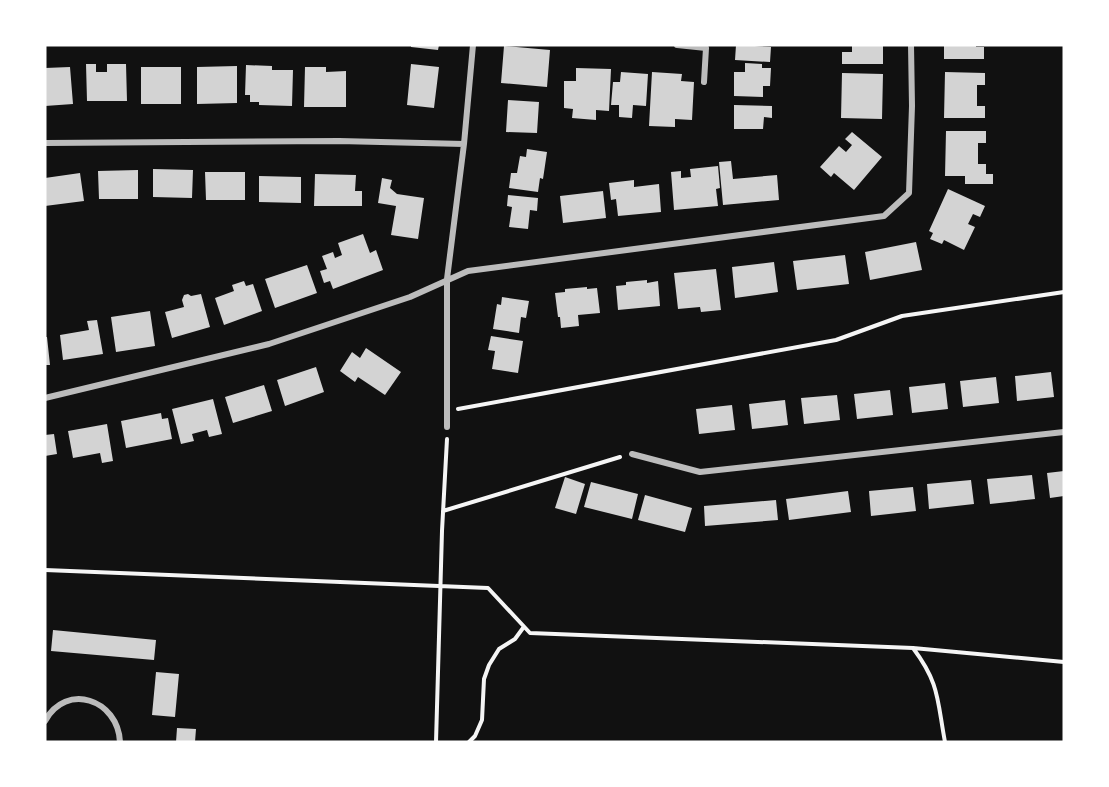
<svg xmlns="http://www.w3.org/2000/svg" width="1109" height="787" font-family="Barlow,sans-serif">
<rect width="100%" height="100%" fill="#111"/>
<path fill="#d3d3d3" d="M411 45H439L438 50 411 47Z
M736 45 771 47 770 62 735 60Z
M852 45H883V64H842V52H852Z
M944 45H976V47H984V59H944Z
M504 46 550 50 547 87 501 83Z
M745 63 762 64V68H771L770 86H763V97L734 96V72H745Z
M86 64H96V72H107V64H126L127 101H87Z
M411 64 439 67 434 108 407 105Z
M246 65 272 66V70H293L292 106 259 105V102H250V95H245Z
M237 66V103L197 104V67Z
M70 67 73 104 45 106V68Z
M141 67H181V104H141Z
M305 67H326V72L346 71V107H304Z
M576 68 611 69 609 111 596 110V120L572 118 573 109 564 108V81H576Z
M621 72 648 74 646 106 633 105 632 118 619 117V105H611L613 82H620Z
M652 72 682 74 681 81 694 82 692 120 675 119V127L649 126Z
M945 72 985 73V85H977V106H985V118H944Z
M842 73 883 74 882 119 841 118Z
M508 100 539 102 537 133 506 132Z
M734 105 772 106V118L764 117 763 129H734Z
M946 131H986V143H978V164H986V174H993V184H965V176H945Z
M852 132 882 157 854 190 834 173 831 177 820 167 839 146 846 152 852 145 845 139Z
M527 149 547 152 543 179 540 178 538 192 509 188 511 173H517L520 156 526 157Z
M731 161 733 179 777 175 779 200 723 205 719 162Z
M718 166 720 188 716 189 718 206 674 210 671 172 681 171V178L691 177 690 169Z
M153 169 193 170 192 198 153 197Z
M138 170V199H99L98 171Z
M205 172H245V200H206Z
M80 173 84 201 45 206V178Z
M315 174 356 175 355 191H362V206H314Z
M259 176 301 177V203L259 202Z
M382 178 392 180 390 188 397 194 424 198 418 239 391 235 396 206 378 203Z
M634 180V187L659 184 661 212 618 216 616 199 611 200 609 183Z
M948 189 985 206 980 217 973 214 968 224 975 227 964 250 944 240 942 244 930 239 933 233 929 231Z
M603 191 606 218 563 223 560 196Z
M508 195 538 198 537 211 530 210 528 229 509 227 512 207 507 206Z
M363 234 370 253 376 250 383 270 333 289 330 281 324 283 320 271 327 269 322 256 333 252 335 258 342 255 338 243Z
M916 242 922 270 870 280 865 252Z
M845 255 849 284 797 290 793 261Z
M774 262 778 292 735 298 732 267Z
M307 265 317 293 275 308 265 279Z
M716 269 721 310 701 312 700 307 678 309 674 273Z
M647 280V283L658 281 660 306 618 310 616 286 626 285V282Z
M244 281 246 286 253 284 262 311 224 325 215 298 234 291 232 285Z
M587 287V289L597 288 600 313 578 315 579 326 561 328 560 317H558L555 293 565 292V289Z
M188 294 191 296 201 294 210 327 172 338 165 312 184 307 182 300 184 295Z
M502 297 529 301 526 318 521 317 519 333 493 329 497 304 501 305Z
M150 311 155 346 116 352 111 317Z
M97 320 103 354 63 360 60 335 89 330 87 321Z
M491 336 523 341 518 373 492 369 495 351 488 350Z
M45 337H47L50 365H45Z
M366 348 401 372 385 395 358 377 355 382 340 371 352 352 360 358Z
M316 367 324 392 285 406 277 380Z
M1051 372 1054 397 1017 401 1015 376Z
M996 377 999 403 963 407 960 381Z
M945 383 948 409 912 413 909 387Z
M264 385 272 411 233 423 225 397Z
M890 390 893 415 857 419 854 394Z
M837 395 840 420 804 424 801 398Z
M213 399 222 434 209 437 207 430 192 434 194 441 181 444 172 409Z
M785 400 788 425 752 429 749 404Z
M732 405 735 430 699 434 696 409Z
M161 413 162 419 168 418 172 439 126 448 121 421Z
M107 424 113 461 102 463 100 453 73 458 68 431Z
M54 434 57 454 45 456V435Z
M1064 471V496L1050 498 1047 473Z
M1032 475 1035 499 990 504 987 479Z
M565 477 585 484 576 514 555 508Z
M971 480 974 504 929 509 927 484Z
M591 482 638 494 632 519 584 507Z
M913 487 916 511 871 516 869 491Z
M848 491 851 512 789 520 786 499Z
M645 495 692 508 685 532 638 520Z
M776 500 778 520 705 526 704 506Z
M53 630 156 640 154 660 51 651Z
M156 672 179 674 175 717 152 715Z
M177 728 196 729 195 742H176Z"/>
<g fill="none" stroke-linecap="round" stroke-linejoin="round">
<path stroke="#f5f5f5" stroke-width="4" d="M458 409 836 340 902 316 1064 292
M443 511 620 457
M45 570 488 588 530 633 913 648 1064 662
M913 648C940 684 937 700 945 742
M436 742 442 531 447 439
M469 742 475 736 482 720 484 679 489 665 499 649 515 639 523 628"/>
<path stroke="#bcbcbc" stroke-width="6" d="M677 45 706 48 704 82
M45 143 339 141 464 144
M45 398 269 344 410 297 468 271 884 216 909 193 912 106 911 45
M447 427V279L464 144 473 45
M632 454 700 472 1064 432
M45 721C66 682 118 699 120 742"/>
</g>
<rect width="1109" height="787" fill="none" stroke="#ffffff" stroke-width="93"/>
</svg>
